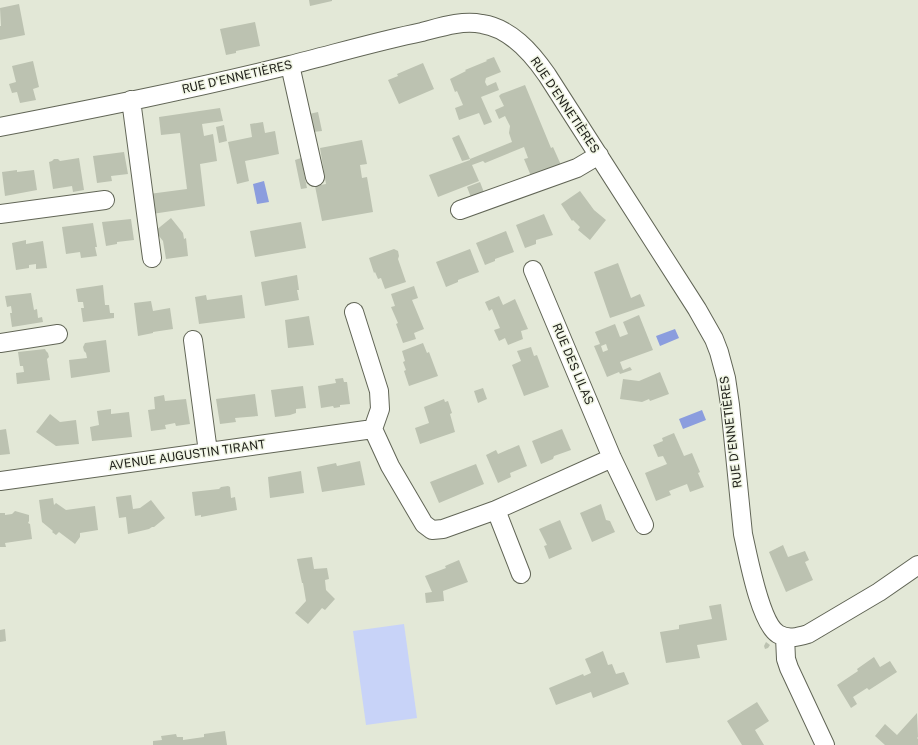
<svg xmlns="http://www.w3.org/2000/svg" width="918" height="745" font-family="'Public Sans',sans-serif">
<rect width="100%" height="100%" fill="#e3e8d7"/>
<path fill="#c8d3f8" d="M404 624 417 718 366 725 353 631Z"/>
<path fill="#8b9dde" d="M264 181 269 202 257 204 253 184Z
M675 329 679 338 660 346 656 336Z
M702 410 706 420 683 429 679 419Z"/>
<path fill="#bcc2b1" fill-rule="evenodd" d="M309 0H332V1L310 6Z
M19 4 25 35 0 40V26H1L0 8Z
M255 22 260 46 236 51V53L226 55 220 29Z
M494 57 501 72 486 78 485 82 487 86 496 82 499 90 481 97 492 122 484 125 479 113 459 120 455 108 463 105 457 91 455 92 450 79 466 71 465 70 487 61 486 60Z
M33 61 39 87 33 89 36 100 20 103 17 92 12 93 9 84 16 82 12 66Z
M423 63 434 89 399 104 388 80 398 76 397 74Z
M525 85 551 148 553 147 561 165 531 176 524 159 528 158 524 147 485 163 483 161 472 165 479 181 438 197 429 175 470 160V159L512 142 509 133 510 126 505 116 499 119 495 110 504 106 499 96 501 94Z
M220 108 223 121 202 124 204 136 213 134 217 161 200 164 205 206 152 214 149 194 187 189 180 133 161 135 159 117Z
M318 112 322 131 313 132 309 114Z
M263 122 265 133 275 131 279 154 245 161 249 181 237 184 228 142 252 137 250 124Z
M224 125 227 141 219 143 216 127Z
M459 135 470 159 462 161 452 138Z
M362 140 367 164 360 165 362 178 367 177 373 212 322 221 315 186 326 184 320 148Z
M124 152 128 174 111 176 112 181 97 183 93 156Z
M79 158 84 190 73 192 72 186 53 189 49 162 52 161 54 159H58L60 161Z
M301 158 307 188 301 189 295 160Z
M17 170V172L34 170 37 190 5 196 2 172Z
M480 182 485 195 472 200 467 187Z
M580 191 594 210 606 220 590 240 578 230 580 227 573 220 572 221 561 204Z
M544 214 553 235 536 240V244L525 248 516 225Z
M171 218 183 233 184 239 186 238 188 256 166 259 163 241 155 231Z
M131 219 134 240 117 242V244L106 246 102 222Z
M301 222 306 248 255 257 250 231Z
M93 223 97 247H95L97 256 81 258 80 252 66 254 62 227Z
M506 231 514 252 495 259V261L485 265 476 243Z
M26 240V244L43 241 47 268 36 269V264L29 265V268L16 270 12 243Z
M394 249 398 251 399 256 398 259 406 282 385 289 381 278 378 279 375 272 374 273 369 258Z
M470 249 479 272 458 280V282L446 287 436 262Z
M618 263 631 298 640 294 645 306 610 318 594 272Z
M297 275 299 290H297L299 300 265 306 261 282Z
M103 285 105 305H109L110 313H114V318L83 322 81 308H84L83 302H78L76 289Z
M414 286 418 298 412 300 424 329 414 333 416 339 403 343 396 324 398 323 391 307 395 306 391 294Z
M31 293 34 310 37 309 38 318 42 317 43 322 12 327 10 313H12L11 306 7 307 5 296Z
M206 295 207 300 242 295 245 318 199 324 195 297Z
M499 296 503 305 515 299 528 329 521 331 523 339 508 345 505 338 499 341 494 330 500 328 492 309 489 311 485 302Z
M151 301 153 311 170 308 173 329 153 332V333L138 336 134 303Z
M639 315 653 350 620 362 623 370 630 367 632 370 620 374 619 372 607 377 594 346 600 344 595 332 615 324 620 337 628 334 623 322ZM606 344 608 350 603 352 601 346Z
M309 316 314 345 288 348 285 320Z
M106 340 110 372 71 378 69 360 87 358 86 353 84 351 83 347 85 343Z
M423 343 427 353 429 352 438 376 409 386 404 371 406 370 403 362 405 361 402 351Z
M531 347 534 356 537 355 549 387 524 396 512 365 521 361 517 351Z
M45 349 46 351 48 353 49 357 47 359 50 380 17 384 16 373 24 372 23 366H20L18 352Z
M660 372 669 394 650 401 649 399 642 402 620 399 623 379 639 381Z
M343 378 344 382H347L350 404 340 405V407L334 408 333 406 321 408 318 386 336 383 335 379Z
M303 386 306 408 296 409V413L290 415 275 417 271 390Z
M483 388 487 399 478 403 474 391Z
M255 394 258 416 235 418 236 422 220 424 216 399Z
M164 395 165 401 186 399 190 424 176 426 175 423 165 425 166 429 151 431 148 410 155 409 154 397Z
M444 399 445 402 448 401 452 413 450 414 455 432 420 444 415 428 429 423 424 407Z
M111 409V414L129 412 132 437 92 441 90 427 99 425 97 411Z
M50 414 60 422 76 420 79 444 56 446 36 432Z
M6 429 10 454 0 455V430Z
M562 429 571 450 554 456 553 459 541 464 532 441Z
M674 433 684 456 692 453 700 472 698 473 704 487 690 492 687 484 669 491 671 495 656 501 645 473 667 464 663 456 658 457 653 445 663 441 662 438Z
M519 445 527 466 510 473 511 477 498 483 486 455 496 450 498 454Z
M360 461 365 485 322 492 317 467 336 463 337 466Z
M476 464 484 484 439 503 430 482Z
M301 471 304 493 270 498 268 477Z
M228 486 230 487 231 498 235 497 237 510 201 517V515L195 516 192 492 219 489 221 487Z
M131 495 133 509 140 508 151 500 165 518 154 527H152L149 529 128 534 126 517 119 518 116 497Z
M53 498 54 505 56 503 66 510 95 506 98 530 80 533V537L75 544 59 532 56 535 52 532 53 531 42 522 39 500Z
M601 504 606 520 610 521 615 532 592 542 580 513Z
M15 511 29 515V521L28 523 30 524 32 539 5 543 6 547H0V513H5V515L12 514Z
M560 520 572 549 549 559 544 546 547 545 539 529Z
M783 545 788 557 805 551 809 560 805 562 813 580 786 592 769 552Z
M312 557 314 569 327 568 329 579 325 580 326 590 335 599 325 610 322 608 308 624 295 613 306 601 303 583H302L297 559Z
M459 560 468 582 443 591 444 601 426 603 425 593 432 592 425 576 446 568 445 566Z
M721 604 727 640 697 645 700 658 666 663 660 632 679 629V625L712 619 709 606Z
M5 629 6 641 0 642V630Z
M766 642 770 645 768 648 765 649 764 646Z
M603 651 608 665 612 664 616 674 624 672 629 684 593 698 591 692 556 705 549 688 583 674 584 676 591 673 585 659Z
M874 657 880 667 890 661 897 672 869 690 867 688 853 697 857 704 851 708 837 685 858 671 857 669Z
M757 702 769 721 755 730 764 745H742L727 721Z
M917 713 918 737 917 738 918 739V745H885L875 736 885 724 897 735Z
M225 731 227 745H153V741L162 740 161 736 176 734 177 737H183V740L204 737V734Z"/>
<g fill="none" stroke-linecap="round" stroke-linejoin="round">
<defs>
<path id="minor" d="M290 65 315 177
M131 100 152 258
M0 127C97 108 194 89 290 65 334 54 378 41 422 32 441 27 462 20 482 24 510 28 531 52 547 75L697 309 714 339 719 352 726 378 730 405 743 534C748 556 760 623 778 634 788 640 798 637 808 634L879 592 918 565
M460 210 577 168 599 155
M0 214 105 200
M533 270 612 458 644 525
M354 312 379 391 380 409 373 429 390 466 424 524 432 530 443 529 496 510 612 458
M193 340 208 452
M0 343 58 334
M0 481 373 429
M496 510 521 574
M785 637 786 659 789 668 825 745"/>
</defs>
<use href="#minor" stroke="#616556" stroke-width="20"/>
<use href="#minor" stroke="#fff" stroke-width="18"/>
</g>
<g text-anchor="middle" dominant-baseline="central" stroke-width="3" stroke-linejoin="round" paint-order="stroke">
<g font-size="12" fill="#20211b" stroke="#f0f5e4">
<text transform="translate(237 77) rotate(-13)">RUE D'ENNETIÈRES</text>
<text transform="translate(565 105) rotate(56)">RUE D'ENNETIÈRES</text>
<text transform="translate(573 364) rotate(67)">RUE DES LILAS</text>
<text transform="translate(731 432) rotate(-97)">RUE D'ENNETIÈRES</text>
<text transform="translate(187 455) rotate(-8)">AVENUE AUGUSTIN TIRANT</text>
</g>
</g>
</svg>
